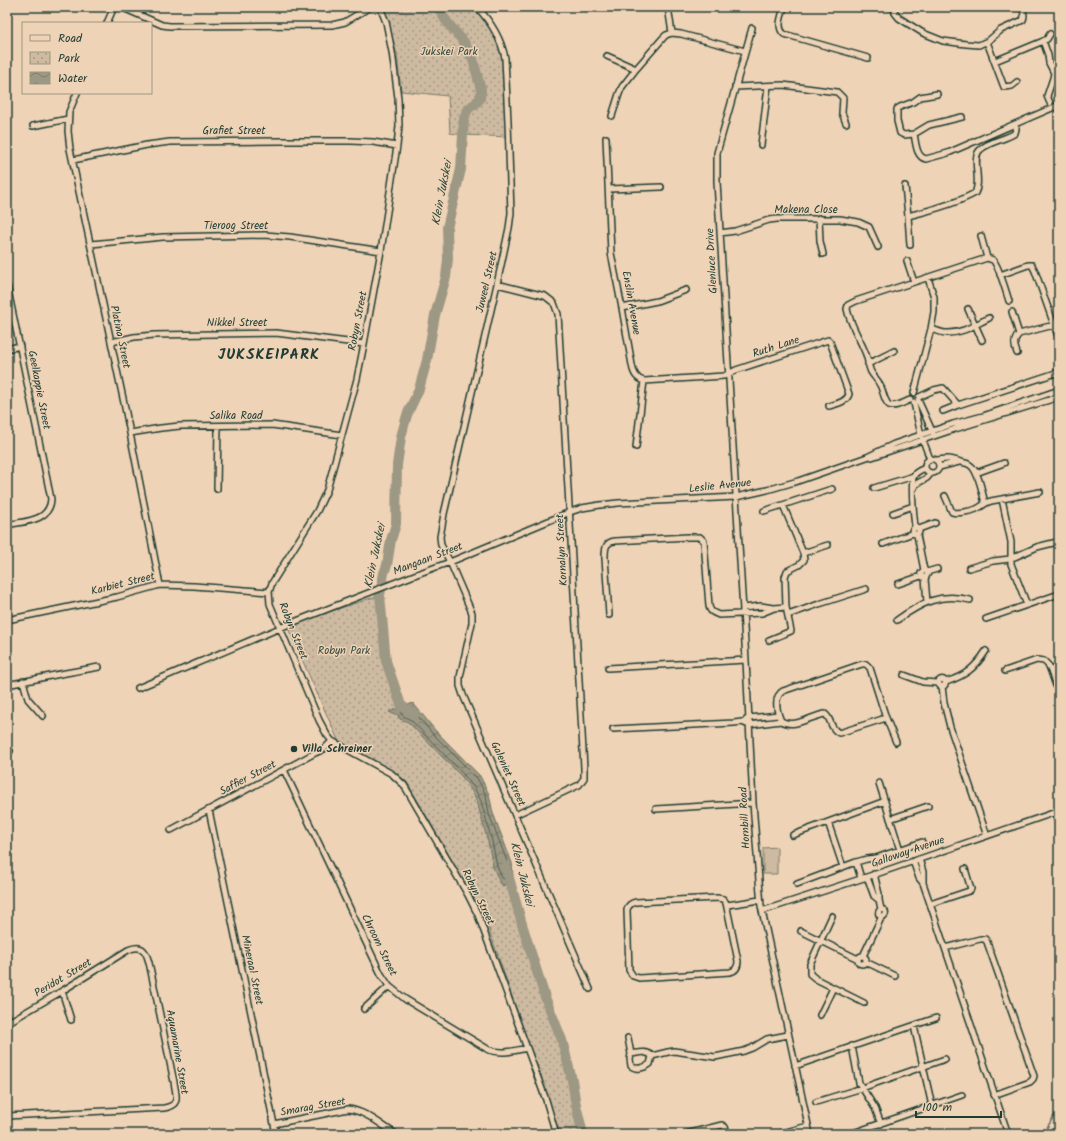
<svg xmlns="http://www.w3.org/2000/svg" width="1066" height="1141" font-family="Kalam,sans-serif">
<defs>
<pattern id="park-dots" width="8" height="8" patternUnits="userSpaceOnUse"><rect width="8" height="8" fill="#cdbaa1"/><path d="M2 2h.1M6 6h.1" fill="none" stroke="#a69884" stroke-width="1.8" stroke-linecap="round"/></pattern>
<pattern id="water-waves" width="16" height="10" patternUnits="userSpaceOnUse"><rect width="16" height="10" fill="#9d9883"/><path d="M0 5q4-4 8 0t8 0" fill="none" stroke="#7f7d6c"/></pattern>
</defs>
<rect width="100%" height="100%" fill="#efd3b6"/>
<filter id="ink" filterUnits="userSpaceOnUse"><feTurbulence type="fractalNoise" baseFrequency=".025" numOctaves="2"/><feDisplacementMap in="SourceGraphic" scale="8" xChannelSelector="R" yChannelSelector="G"/><feConvolveMatrix kernelMatrix="1 2 1 2 8 2 1 2 1" color-interpolation-filters="sRGB"/></filter>
<g filter="url(#ink)">
<path fill="url(#park-dots)" stroke="#767c6a" d="M382 7H477L482 13 504 55 509 137 463 135 450 133 448 96 401 91 397 54Z
M380 595 386 661 401 705 416 717 476 783 507 873 545 997 562 1040 572 1080 576 1105 583 1134H557L532 1054 485 918 407 782 338 740 287 626Z"/>
<path fill="#cdbaa1" stroke="#767c6a" d="M777 847V874H763V848Z"/>
<path fill="url(#water-waves)" stroke="#6b7463" d="M413 703 435 730 480 776 489 794 493 813 512 863 513 876 504 886 500 883 493 867 488 842 477 802 472 791 462 777 408 722 400 719 397 714H393L389 712Z"/>
<g fill="none" stroke-linecap="round" stroke-linejoin="round">
<path stroke="#516154" stroke-width="1" d="M410 708 412 709 432 733 477 778 486 795 489 814 508 864 509 874 505 879 502 878 497 866 492 841 481 801 475 789 464 775 411 720 403 716 401 713 402 711Z"/>
<path stroke="#6b7463" stroke-width="1.5" d="M1043 1134 1059 1108"/>
<path stroke="#9d9883" stroke-width="10" d="M414 715 401 705 386 661 380 595 384 573 387 565 391 540 396 524 397 465 401 437 407 415 419 389 427 360 435 315 446 277 448 259 447 228 461 169 464 118 468 109 476 103 480 99 481 90 473 59 464 42 446 21 438 7
M506 867 522 924 545 997 562 1040 572 1080 576 1105 583 1134"/>
<defs>
<path id="minor" d="M121 7 162 25 170 26 332 25 345 22 370 7
M380 7 386 22 392 52 398 98 399 126 397 146 381 251 364 344 357 379 327 490 317 511 272 583 269 592 270 604 319 720 327 735 332 741 392 774 404 785 468 895 478 915 546 1100 556 1134
M477 7C491 22 501 38 505 58L508 122 511 213 509 228 497 284 444 514 440 537 441 545 450 562 472 613V623L460 677V686L463 695 590 989
M668 7 672 33
M784 7C782 16 776 27 784 34L868 58
M894 7 895 13 899 18 923 33 943 41 966 44 979 45 983 43 987 42 1001 30 1023 20C1025 16 1024 12 1022 7
M107 23 114 7
M752 28 717 153V182L746 660 753 803 761 906 810 1134
M1043 41 1048 55 1049 63 1054 73 1053 78 1047 96 1050 103
M987 42 1004 87 1012 86 1017 82
M607 56 636 69
M995 61 1041 42 1047 39 1050 34
M735 87 783 85 837 92 843 98 842 113 846 123
M77 93 69 112 68 131 70 149 124 403 160 585
M937 94 920 97 913 102 900 107 897 109V121L900 133 904 135 914 134 929 125 962 117
M612 116 619 94 622 87 636 69 663 38 666 35 672 33 681 34 745 51
M33 126 68 119
M914 134C916 143 916 157 926 159L948 153 1059 105
M606 138 611 253 622 308 632 365C633 372 636 379 644 381L724 376 736 370 828 340 830 342 849 394C847 402 836 404 829 406
M761 145 768 86
M73 160 147 145 170 142 283 141H351L373 142 397 146
M905 186 908 216
M609 189 661 187
M819 218 820 241 823 254
M720 233 735 231 769 220 777 219H840L858 222 869 227 878 247
M981 236 987 258
M91 244 163 237 265 235 290 237 381 251
M910 245 908 216C928 211 958 203 975 193 982 181 971 158 980 150 989 141 1005 140 1015 133L1016 129V124
M907 261 914 282
M1000 275 1028 265H1032L1035 271 1059 339
M497 284 545 296 554 303 558 314 584 768V778L579 785 515 815
M7 285 51 499C50 522 24 521 7 525
M622 308 657 301 686 290
M968 309 982 340
M1012 312 1019 334C1013 340 1014 346 1017 353
M931 329C936 330 941 333 946 333 962 334 976 324 989 318
M1019 334 1054 325
M111 342 134 337 154 335 276 333 364 344
M7 349 20 346
M868 364 894 351
M914 393 931 329 934 312V297L928 278
M919 397 934 390 943 388 958 405 1059 372
M910 400C905 402 895 408 889 405 884 401 883 390 880 385 878 380 874 377 871 372 868 366 868 358 865 352 859 337 850 324 847 309L848 305 856 301 987 258C989 259 991 259 993 260 999 266 1006 292 1009 301
M918 400 933 433
M914 403 921 435 930 459
M943 411 958 405
M130 433 161 428 180 426 272 425 342 435
M636 447 644 381
M872 457 955 429 1059 397
M925 466a7 7 0 1 1 14 0a7 7 0 1 1-14 0Z
M937 460C947 459 948 458 958 461 962 463 966 462 970 465 979 471 982 493 985 503
M939 467 959 462
M976 473 1004 463
M874 488 914 476
M914 488 916 484 927 478 931 473
M217 489 218 426
M945 496 952 512C957 514 975 511 980 507 984 505 986 502 991 501L1040 492
M1002 499 1011 542V564L1027 605
M764 511 832 489
M893 513 913 506
M915 527 919 529V532L917 535 913 533 912 531 914 528 915 527C914 517 910 483 914 475 917 471 921 470 925 468
M919 529 935 523
M917 535 924 570 926 571 928 573 926 577 925 578 921 576V573L924 570
M883 544 913 533
M803 553 828 545
M969 568 993 561 1010 559 1037 547 1057 542
M927 572 937 569
M925 578 927 602
M898 584 921 576
M743 608 761 606 773 608
M609 615 605 558C605 549 605 542 615 541L688 537H700L704 541 709 606C710 612 714 613 719 615L762 613 774 608 786 607
M788 615 819 604 866 589
M986 619 1059 594
M7 620 117 597 160 585 194 586 269 592
M897 620C921 603 941 592 970 600
M769 640 791 631 786 607 785 577 787 571 799 565 804 560 803 553 783 505
M608 668 746 660
M1005 671 1037 660 1044 661 1049 666 1059 694
M904 675 923 682 938 683
M938.5 683a3.5 3.5 0 1 1 7 0a3.5 3.5 0 1 1-7 0Z
M23 681 28 699 43 716
M946 682C965 676 975 668 986 651
M7 685 60 674 99 667
M942 686 944 703 950 727 987 836
M138 688 294 622 417 574 450 562 570 512 582 508 600 505 618 503 736 497 767 490 798 481 867 457 894 444 953 424 983 416 1059 390
M886 718 839 733C829 728 832 719 825 714 811 716 794 729 781 721 777 712 773 697 783 691L862 664H866L870 668 886 718 896 742
M746 720 749 718 778 715
M613 729 734 723 742 722 749 725 781 721
M7 749 10 751
M284 770 381 974 389 986 405 999 489 1050C502 1054 514 1051 527 1048
M879 783 900 850
M656 809 753 803
M209 810 276 1134
M1055 812 1059 825
M890 819 928 806
M828 822 843 867
M171 830 315 753 324 749 332 741
M793 835 885 801
M919 859 923 872V883L1008 1134
M913 861 919 878 923 883
M856 862 861 878
M874 874 879 894V900L881 909
M867 877 874 896 879 900
M797 884 856 862 867 859 876 858 922 842
M717 898 723 899 726 903 738 961C738 967 736 971 730 972L639 978 633 976 629 970 627 910C628 905 631 903 636 902Z
M930 904 969 891 971 889 965 869
M727 905 760 900
M878.5 913a3.5 3.5 0 1 1 7 0a3.5 3.5 0 1 1-7 0Z
M762 911 879 873 1059 811
M832 916 810 964V974L816 979 864 1003
M801 931 858 959
M945 948 980 939H985L987 942 1034 1076 1033 1079 1030 1082 994 1095
M858 960a4 4 0 1 1 8 0a4 4 0 1 1-8 0Z
M863 956 882 916
M866 962 895 976
M62 991 71 1020
M364 1009 389 986
M7 1015 10 1021
M820 1015 833 988
M7 1023 62 991 128 950C144 943 147 953 150 967L174 1082C176 1096 181 1105 164 1108L7 1116
M914 1026 932 1106
M628 1038 631 1054C639 1053 646 1050 652 1056L668 1052 674 1051 715 1057 744 1051 752 1048 767 1039 788 1035
M852 1046 859 1083 875 1108 881 1124
M631 1054 630 1059 631 1066C636 1070 645 1068 650 1064L652 1056
M795 1066 936 1018
M816 1102 862 1088 945 1059
M274 1124 348 1109C366 1111 381 1125 396 1134
M711 1128 713 1134
M686 1134 722 1125 725 1127 728 1134
M778 1134 808 1126
M804 1134 809 1133
M850 1134 962 1095"/>
</defs>
<use href="#minor" stroke="#1f3d34" stroke-width="8"/>
<use href="#minor" stroke="#efd3b6" stroke-width="5"/>
</g>
</g>
<circle fill="#1f3d34" stroke="#efd3b6" stroke-width="1.5" cx="294" cy="749" r="4"/>
<g text-anchor="middle" dominant-baseline="central" stroke-width="3" stroke-linejoin="round" paint-order="stroke">
<g font-size="11" fill="#304a3f" stroke="#efd3b6">
<text x="449" y="52">Jukskei Park</text>
<text x="344" y="651">Robyn Park</text>
</g>
<g font-size="11" fill="#1f3d34" stroke="#efd3b6">
<text x="234" y="131">Grafiet Street</text>
<text x="806" y="210">Makena Close</text>
<text x="236" y="226">Tieroog Street</text>
<text transform="translate(712 261) rotate(-93)">Glenluce Drive</text>
<text transform="translate(487 282) rotate(-77)">Juweel Street</text>
<text transform="translate(631 303) rotate(80)">Enslin Avenue</text>
<text transform="translate(358 321) rotate(-79)">Robyn Street</text>
<text x="237" y="323">Nikkel Street</text>
<text transform="translate(120 337) rotate(78)">Platina Street</text>
<text transform="translate(776 347) rotate(-18)">Ruth Lane</text>
<text transform="translate(39 390) rotate(79)">Geelkappie Street</text>
<text x="236" y="416">Salika Road</text>
<text transform="translate(720 486) rotate(-6)">Leslie Avenue</text>
<text transform="translate(562 550) rotate(-93)">Kornalyn Street</text>
<text transform="translate(428 559) rotate(-21)">Mangaan Street</text>
<text transform="translate(123 584) rotate(-14)">Karbiet Street</text>
<text transform="translate(293 631) rotate(68)">Robyn Street</text>
<text transform="translate(508 774) rotate(66)">Galeniet Street</text>
<text transform="translate(248 778) rotate(-28)">Saffier Street</text>
<text transform="translate(745 818) rotate(-93)">Hornbill Road</text>
<text transform="translate(908 852) rotate(-19)">Galloway Avenue</text>
<text transform="translate(478 897) rotate(64)">Robyn Street</text>
<text transform="translate(379 945) rotate(64)">Chroom Street</text>
<text transform="translate(252 970) rotate(78)">Mineraal Street</text>
<text transform="translate(63 978) rotate(-31)">Peridot Street</text>
<text transform="translate(177 1052) rotate(80)">Aquamarine Street</text>
<text transform="translate(313 1107) rotate(-10)">Smarag Street</text>
</g>
<g font-size="11" font-weight="bold" fill="#1f3d34" stroke="#efd3b6" text-anchor="start">
<text x="302" y="749">Villa Schreiner</text>
</g>
<g font-size="12" font-style="italic" fill="#324b40" stroke="#efd3b6">
<text transform="translate(442 193) rotate(-79)">Klein Jukskei</text>
<text transform="translate(375 556) rotate(-78)">Klein Jukskei</text>
<text transform="translate(522 874) rotate(76)">Klein Jukskei</text>
</g>
<g font-size="15" font-weight="bold" letter-spacing="1" fill="#1f3d34" stroke="#efd3b6">
<text x="269" y="355">JUKSKEIPARK</text>
</g>
</g>
<rect width="1066" height="1141" fill="none" stroke="#efd3b6" stroke-width="24"/>
<rect x="12" y="12" width="1042" height="1117" fill="none" stroke="#1f3d34" stroke-width="1.5" filter="url(#ink)"/>
<rect x="22" y="22" width="130" height="72" fill="#efd3b6" stroke="#9c9782"/>
<rect x="30" y="35" width="20" height="6" fill="#efd3b6" stroke="#9c9782"/>
<text x="58" y="42" font-size="12" fill="#1f3d34">Road</text>
<rect x="30" y="52" width="20" height="12" fill="url(#park-dots)" stroke="#9c9782"/>
<text x="58" y="62" font-size="12" fill="#1f3d34">Park</text>
<rect x="30" y="72" width="20" height="12" fill="url(#water-waves)" stroke="#9c9782"/>
<text x="58" y="82" font-size="12" fill="#1f3d34">Water</text>
<path d="M916 1111v6h85v-6" fill="none" stroke="#1f3d34" stroke-width="2"/>
<text x="922" y="1111" font-size="12" fill="#1f3d34" stroke="#efd3b6" stroke-width="3" paint-order="stroke">100 m</text>
</svg>
